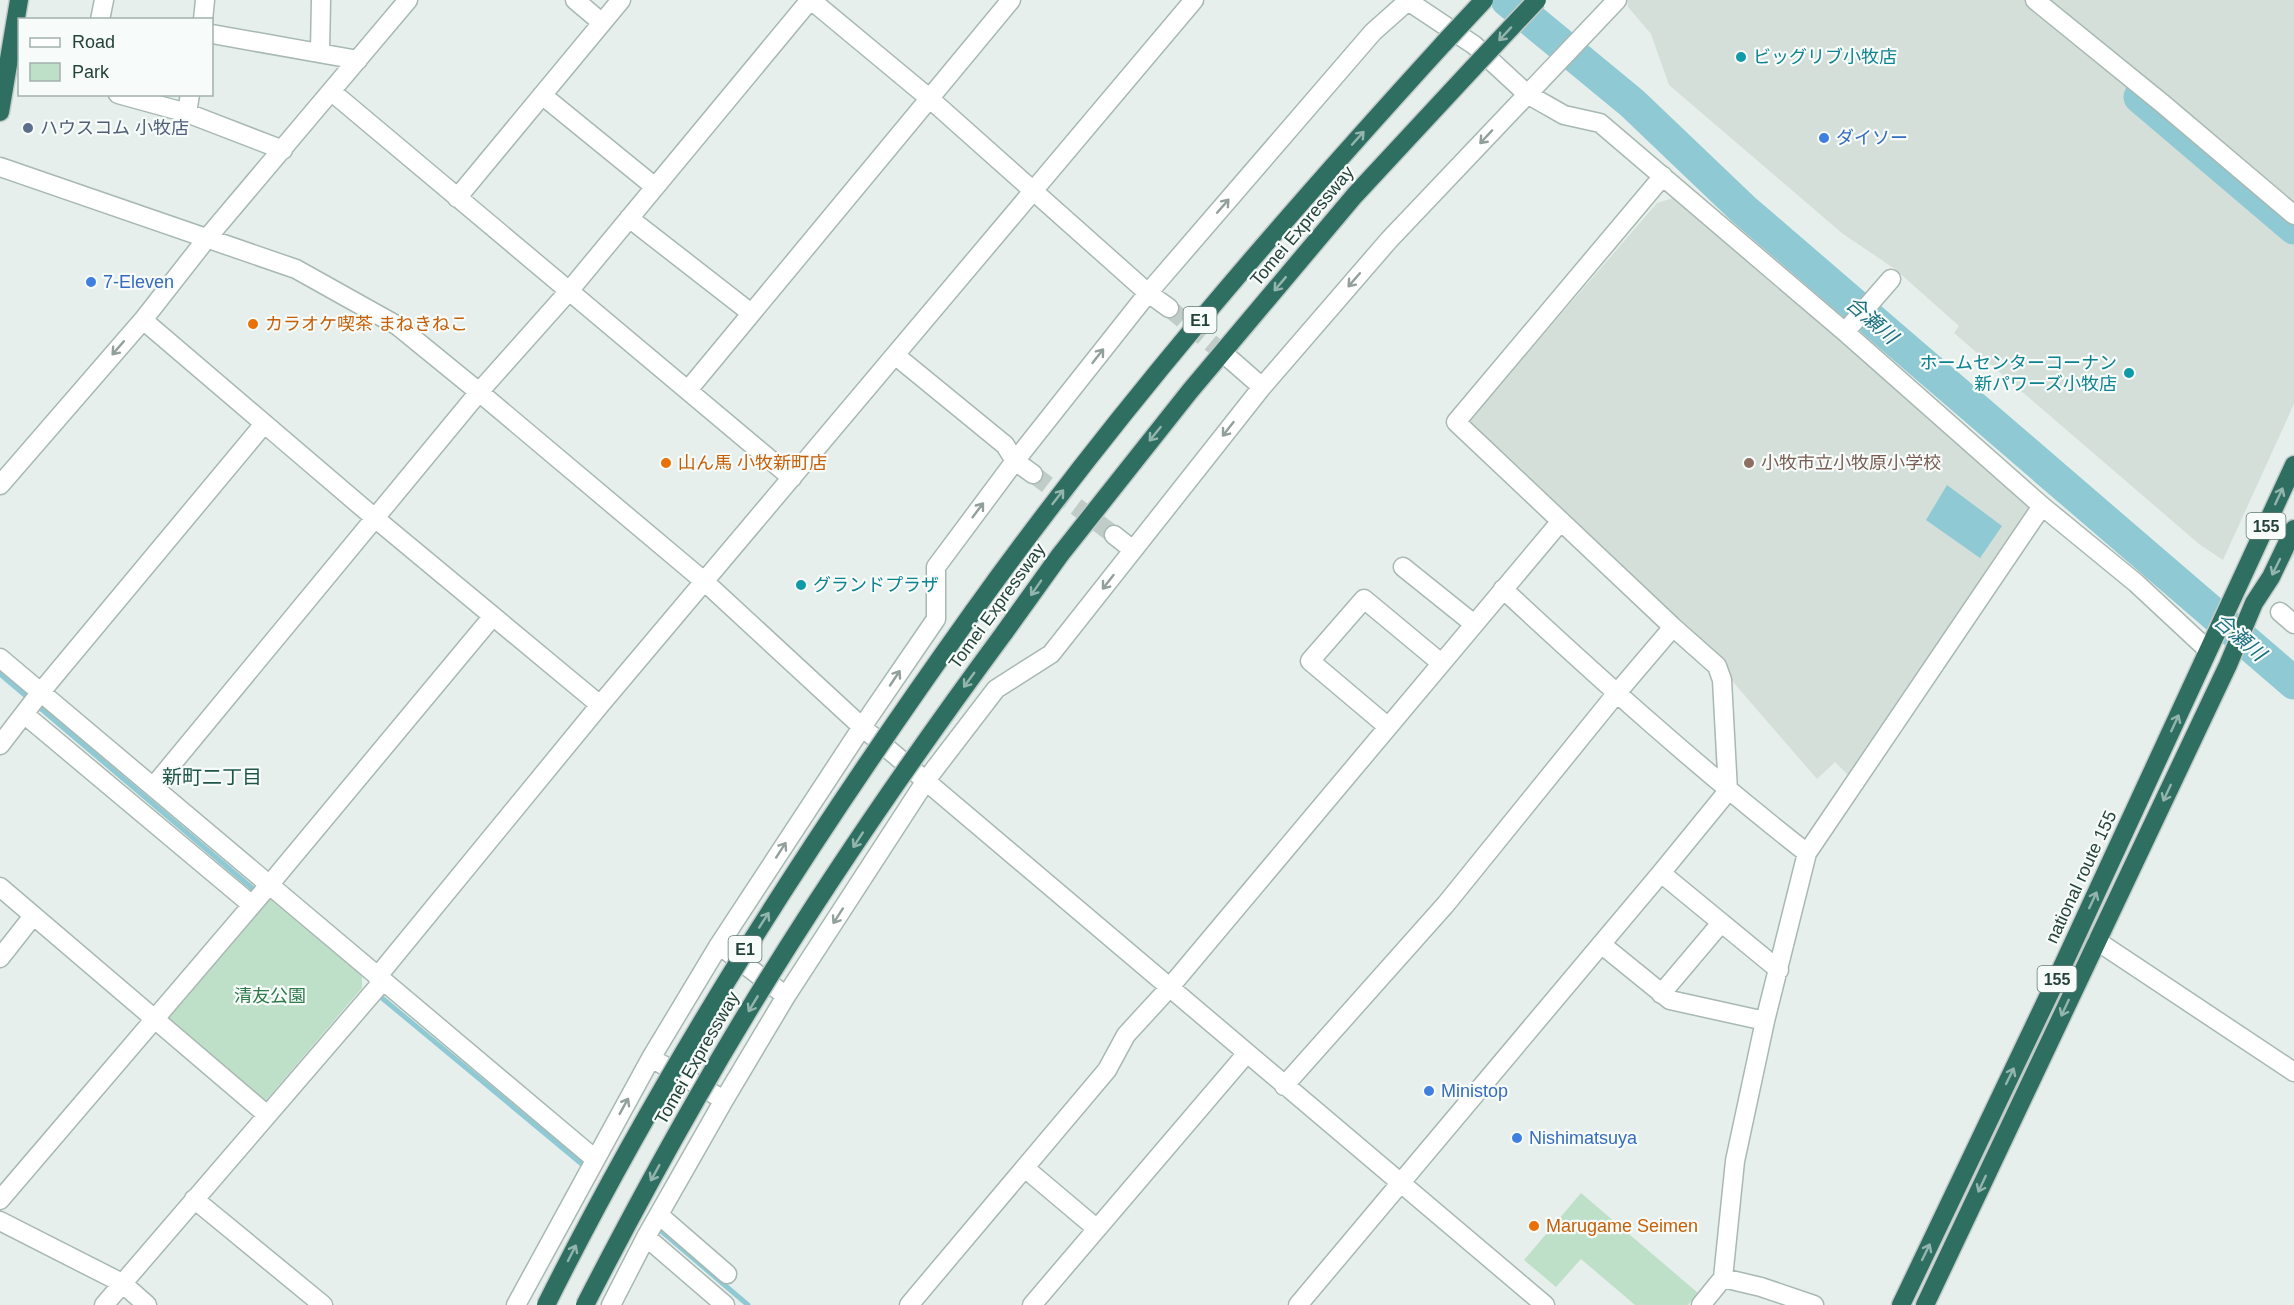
<svg xmlns="http://www.w3.org/2000/svg" width="2294" height="1305" font-family="Arial,'Noto Sans JP',sans-serif">
<rect width="100%" height="100%" fill="#e6efeb"/>
<path fill="#d4dfda" d="M1627 0H2294V404L2223 560 2199 544 1954 333 1959 326 1895 269 1843 234 1669 85 1651 34 1628 7Z
M1673 198 2036 503 1849 776 1835 762 1817 779 1720 667 1468 422 1657 203Z"/>
<path fill="#bfe0c8" d="M270 895 362 971V988L267 1099 258 1101 169 1025 168 1017Z
M1581 1193 1698 1293 1688 1305H1635L1581 1259 1556 1287 1524 1260Z"/>
<path fill="#8ec9d4" d="M1947 485 2002 526 1980 558 1926 520Z"/>
<g fill="none" stroke-linecap="round" stroke-linejoin="round">
<path stroke="#8ec9d4" stroke-width="5" d="M0 674 252 888
M382 998 583 1165
M660 1230 748 1305"/>
<path stroke="#8ec9d4" stroke-width="33" d="M1507 0 1632 103 1743 209 2294 683
M2140 97 2294 228"/>
<path stroke="#bfccc8" stroke-width="18" stroke-dasharray="18 9" stroke-linecap="butt" d="M1169 308 1230 359
M1033 474 1114 535"/>
<defs>
<path id="minor" d="M575 0 601 22
M811 0 929 98 1148 293 1169 308
M2035 0 2163 104 2294 215
M1408 1 1474 45 1527 94 1564 115 1600 123 1845 332 2042 506 2136 583 2208 650
M100 20 104 0
M203 20 205 0
M212 34 358 60
M320 52 321 0
M332 92 792 478
M118 94 187 113 283 150
M542 95 655 187
M187 113 190 94
M0 167 296 269 398 326 479 392 705 582 862 727 1545 1305
M457 198 621 0
M629 218 751 313
M143 320 376 519 600 705
M1845 332 1891 279
M895 355 1005 445 1015 461 1033 474
M1230 359 1262 387
M688 390 1011 0
M0 485 143 320 208 237 408 0
M1114 535 1133 550
M1403 567 1474 624
M1503 589C1602 681 1701 770 1807 853L1765 1021 1735 1161 1723 1278 1701 1305
M2280 612 2294 624
M0 658 595 1159
M24 714 252 905
M1387 726 1310 661 1364 599 1441 663
M0 745 40 693 264 424
M153 787 479 392 569 291 810 0
M1807 853 2042 506
M1661 873 1779 970
M0 887 266 1114
M2097 941 2294 1072
M1601 944 1670 1000 1765 1021
M719 945 786 996
M0 958 33 916
M377 977 600 705 1194 0
M1661 994 1721 923
M651 1058 717 1096
M1284 1086 1446 904 1616 694 1673 627
M1026 1169 1096 1228
M194 1199 323 1305
M0 1200 270 884 493 616
M659 1215 727 1274
M0 1221 122 1283 147 1305
M646 1237 725 1305
M1723 1278 1761 1287 1814 1305
M104 1305 382 982
M516 1305 651 1058 719 945 862 727 936 619V567L1015 461 1148 293 1373 32 1409 0
M611 1305 646 1237 724 1100 786 996 927 779 996 689 1051 654 1262 387 1389 240 1617 0
M909 1305 1107 1070 1126 1035 1170 987 1561 521
M1032 1305 1247 1053
M1298 1305 1661 873 1728 791 1722 680 1717 666 1673 627 1456 422 1663 176"/>
<path id="highway" d="M0 112 19 0
M973 612C1117 411 1278 225 1444 43
M1004 633 1060 555 1190 391 1355 195 1473 68
M1901 1305 2057 978 2294 465
M1925 1305 2228 665 2254 603 2271 577 2294 529"/>
</defs>
<use href="#minor" stroke="#a8b8b2" stroke-width="21"/>
<use href="#highway" stroke="#c2cac8" stroke-width="21"/>
<use href="#minor" stroke="#fff" stroke-width="18"/>
<use href="#highway" stroke="#2f6f62" stroke-width="18"/>
<defs>
<path id="highway-bridge" d="M1444 43 1484 0
M1473 68 1537 0
M546 1305C668 1061 815 833 973 612
M585 1305C621 1235 658 1166 697 1098 789 936 894 782 1004 633"/>
</defs>
<use href="#highway-bridge" stroke="#c2cac8" stroke-width="21" stroke-linecap="butt"/>
<use href="#highway-bridge" stroke="#2f6f62" stroke-width="18"/>
</g>
<defs><path id="oneway-shaft" d="M-6 0H5M1.5-3L5.5 0L1.5 3" fill="none" stroke-width="1.6" stroke-linecap="round" stroke-linejoin="round" transform="scale(1.5)"/></defs>
<g stroke="#93b5ae">
<use href="#oneway-shaft" transform="translate(1505 34) rotate(133)"/>
<use href="#oneway-shaft" transform="translate(1358 138) rotate(-48)"/>
<use href="#oneway-shaft" transform="translate(1280 284) rotate(130)"/>
<use href="#oneway-shaft" transform="translate(1155 434) rotate(129)"/>
<use href="#oneway-shaft" transform="translate(2279 496) rotate(-65)"/>
<use href="#oneway-shaft" transform="translate(1058 497) rotate(-52)"/>
<use href="#oneway-shaft" transform="translate(2276 567) rotate(116)"/>
<use href="#oneway-shaft" transform="translate(1036 588) rotate(125)"/>
<use href="#oneway-shaft" transform="translate(969 680) rotate(126)"/>
<use href="#oneway-shaft" transform="translate(2175 723) rotate(-65)"/>
<use href="#oneway-shaft" transform="translate(2167 793) rotate(115)"/>
<use href="#oneway-shaft" transform="translate(858 840) rotate(123)"/>
<use href="#oneway-shaft" transform="translate(2093 900) rotate(-65)"/>
<use href="#oneway-shaft" transform="translate(764 920) rotate(-57)"/>
<use href="#oneway-shaft" transform="translate(753 1004) rotate(121)"/>
<use href="#oneway-shaft" transform="translate(2065 1008) rotate(115)"/>
<use href="#oneway-shaft" transform="translate(2010 1076) rotate(-64)"/>
<use href="#oneway-shaft" transform="translate(655 1173) rotate(119)"/>
<use href="#oneway-shaft" transform="translate(1982 1184) rotate(115)"/>
<use href="#oneway-shaft" transform="translate(1926 1252) rotate(-64)"/>
<use href="#oneway-shaft" transform="translate(572 1253) rotate(-63)"/>
</g>
<g stroke="#92a09c">
<use href="#oneway-shaft" transform="translate(1486 137) rotate(133)"/>
<use href="#oneway-shaft" transform="translate(1223 206) rotate(-49)"/>
<use href="#oneway-shaft" transform="translate(1354 280) rotate(131)"/>
<use href="#oneway-shaft" transform="translate(118 348) rotate(131)"/>
<use href="#oneway-shaft" transform="translate(1098 356) rotate(-52)"/>
<use href="#oneway-shaft" transform="translate(1228 429) rotate(128)"/>
<use href="#oneway-shaft" transform="translate(978 510) rotate(-53)"/>
<use href="#oneway-shaft" transform="translate(1108 582) rotate(128)"/>
<use href="#oneway-shaft" transform="translate(895 678) rotate(-56)"/>
<use href="#oneway-shaft" transform="translate(781 850) rotate(-57)"/>
<use href="#oneway-shaft" transform="translate(838 916) rotate(123)"/>
<use href="#oneway-shaft" transform="translate(624 1106) rotate(-61)"/>
</g>
<g fill="#0f9aa8" stroke="#f7fbf9" stroke-width="2">
<circle cx="1741" cy="57" r="6"/>
<circle cx="2129" cy="373" r="6"/>
<circle cx="801" cy="585" r="6"/>
</g>
<circle fill="#5c6f8a" stroke="#f7fbf9" stroke-width="2" cx="28" cy="128" r="6"/>
<g fill="#3f7fe0" stroke="#f7fbf9" stroke-width="2">
<circle cx="1824" cy="138" r="6"/>
<circle cx="91" cy="282" r="6"/>
<circle cx="1429" cy="1091" r="6"/>
<circle cx="1517" cy="1138" r="6"/>
</g>
<g fill="#e8710a" stroke="#f7fbf9" stroke-width="2">
<circle cx="253" cy="324" r="6"/>
<circle cx="666" cy="463" r="6"/>
<circle cx="1534" cy="1226" r="6"/>
</g>
<circle fill="#8d6e63" stroke="#f7fbf9" stroke-width="2" cx="1749" cy="463" r="6"/>
<g text-anchor="middle" dominant-baseline="central" stroke-width="4.5" stroke-linejoin="round" paint-order="stroke">
<g fill="#f7fbf9" stroke="#637a73" stroke-width="1.5">
<rect x="1183.5" y="307" width="33" height="26" rx="4.5"/>
<rect x="2246.5" y="513" width="39" height="26" rx="4.5"/>
<rect x="728.5" y="936" width="33" height="26" rx="4.5"/>
<rect x="2037.5" y="966" width="39" height="26" rx="4.5"/>
</g>
<g font-size="16" font-weight="bold" fill="#24423a">
<text x="1200" y="320">E1</text>
<text x="2266" y="526">155</text>
<text x="745" y="949">E1</text>
<text x="2057" y="979">155</text>
</g>
<g font-size="18" fill="#0d838f" stroke="#f7fbf9" text-anchor="start">
<text x="1753" y="57">ビッグリブ小牧店</text>
<text x="2117" y="363" text-anchor="end">ホームセンターコーナン<tspan x="2117" dy="21">新パワーズ小牧店</tspan></text>
<text x="813" y="585">グランドプラザ</text>
</g>
<g font-size="18" fill="#4e5e75" stroke="#f7fbf9" text-anchor="start">
<text x="40" y="128">ハウスコム 小牧店</text>
</g>
<g font-size="18" fill="#366cbe" stroke="#f7fbf9" text-anchor="start">
<text x="1836" y="138">ダイソー</text>
<text x="103" y="282">7-Eleven</text>
<text x="1441" y="1091">Ministop</text>
<text x="1529" y="1138">Nishimatsuya</text>
</g>
<g font-size="18" fill="#24423a" stroke="#f7fbf9">
<text transform="translate(1302 226) rotate(-50)">Tomei Expressway</text>
<text transform="translate(997 606) rotate(-54)">Tomei Expressway</text>
<text transform="translate(2081 877) rotate(-65)">national route 155</text>
<text transform="translate(697 1058) rotate(-60)">Tomei Expressway</text>
</g>
<g font-size="18" fill="#c56008" stroke="#f7fbf9" text-anchor="start">
<text x="265" y="324">カラオケ喫茶 まねきねこ</text>
<text x="678" y="463">山ん馬 小牧新町店</text>
<text x="1546" y="1226">Marugame Seimen</text>
</g>
<g font-size="18" fill="#785e54" stroke="#f7fbf9" text-anchor="start">
<text x="1761" y="463">小牧市立小牧原小学校</text>
</g>
<g font-size="18" fill="#2d7a4b" stroke="#f7fbf9">
<text x="270" y="996">清友公園</text>
</g>
<g font-size="20" font-style="italic" fill="#1c6f80" stroke="#f7fbf9">
<text transform="translate(1872 320) rotate(41)">合瀬川</text>
<text transform="translate(2240 637) rotate(41)">合瀬川</text>
</g>
<g font-size="20" fill="#1f5548" stroke="#f7fbf9">
<text x="212" y="777">新町二丁目</text>
</g>
</g>
<rect x="18" y="18" width="195" height="78" fill="#f7fbf9" stroke="#a3b1ad" stroke-width="1.5"/>
<rect x="30" y="38" width="30" height="9" fill="#ffffff" stroke="#a3b1ad" stroke-width="1.5"/>
<text x="72" y="48" font-size="18" fill="#24423a">Road</text>
<rect x="30" y="63" width="30" height="18" fill="#bfe0c8" stroke="#a3b1ad" stroke-width="1.5"/>
<text x="72" y="78" font-size="18" fill="#24423a">Park</text>
</svg>
